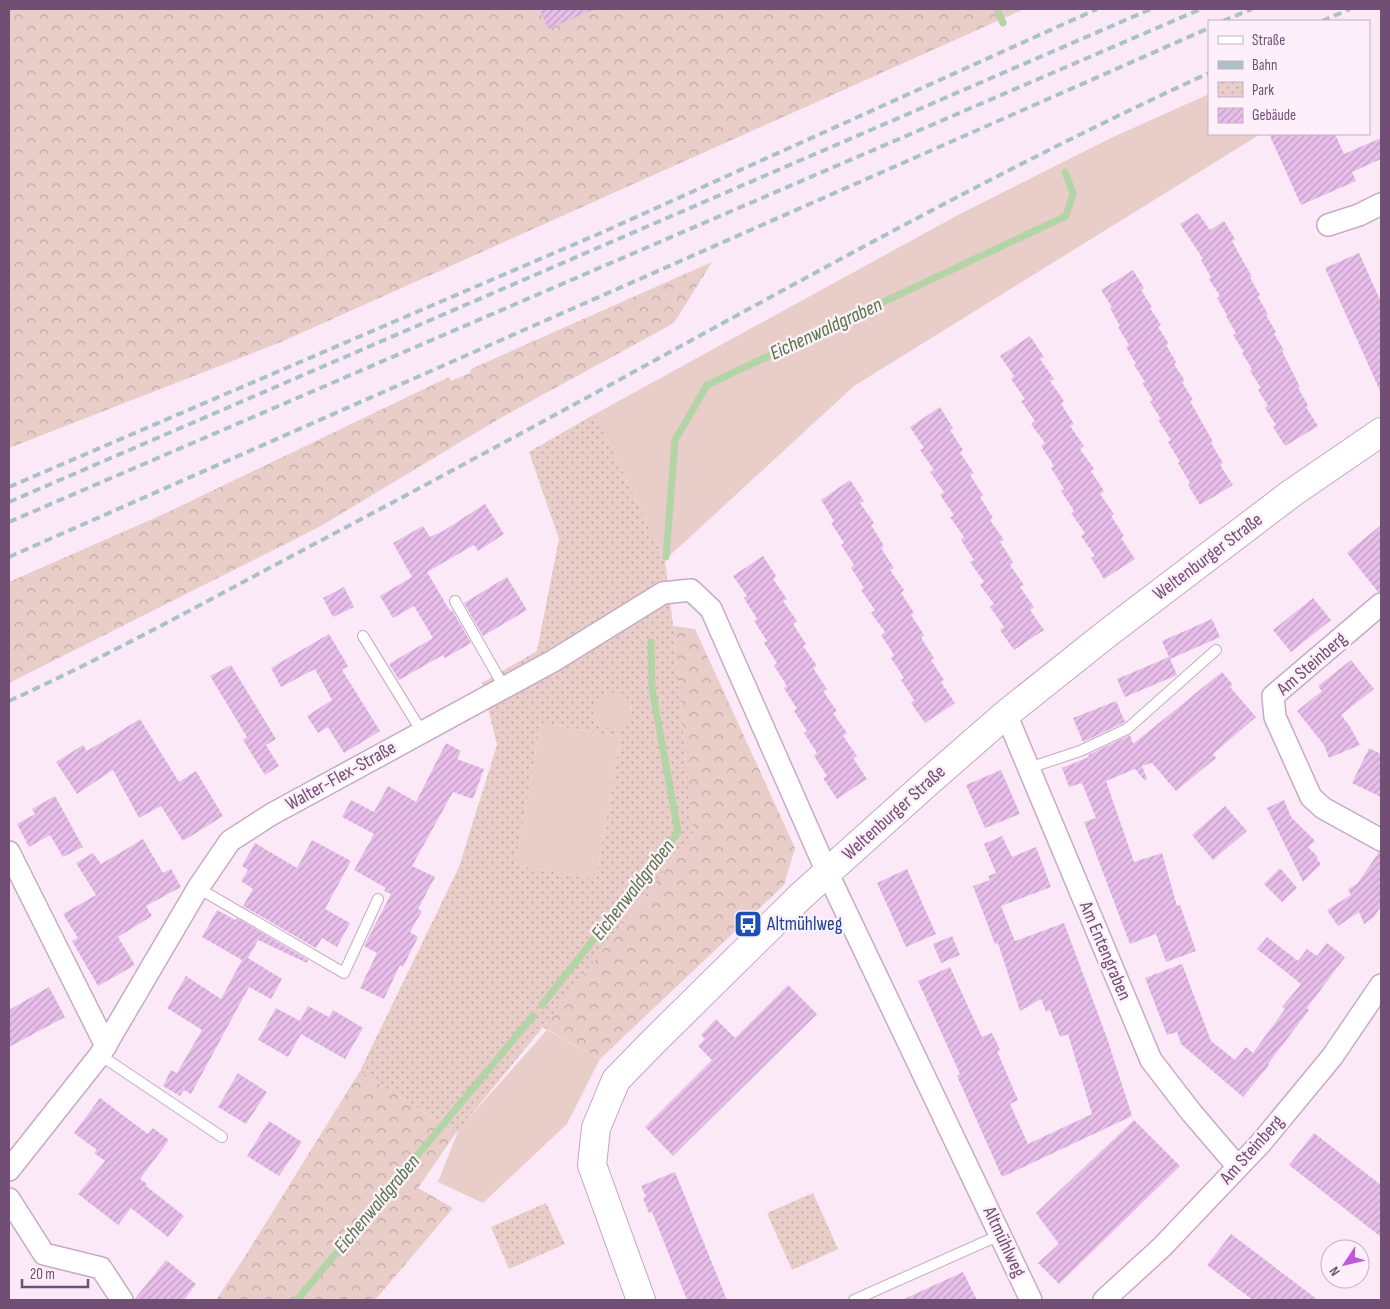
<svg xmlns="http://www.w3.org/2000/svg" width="1390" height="1309" font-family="'Sofia Sans Condensed',sans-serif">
<defs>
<pattern id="forest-crowns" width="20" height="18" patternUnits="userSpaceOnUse" patternTransform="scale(1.25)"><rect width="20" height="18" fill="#e8cdc8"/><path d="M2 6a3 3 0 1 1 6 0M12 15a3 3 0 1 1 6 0" fill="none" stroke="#c0a9a7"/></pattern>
<pattern id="park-dots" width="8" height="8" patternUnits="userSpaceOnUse" patternTransform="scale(1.25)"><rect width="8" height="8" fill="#e8cdc8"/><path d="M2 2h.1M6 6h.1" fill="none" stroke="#c0a9a7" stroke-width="1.8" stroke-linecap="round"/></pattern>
<pattern id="building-hatch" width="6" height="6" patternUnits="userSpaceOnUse" patternTransform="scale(1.25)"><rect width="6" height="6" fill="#e7bee9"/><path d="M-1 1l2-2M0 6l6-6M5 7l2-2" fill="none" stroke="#c09dc1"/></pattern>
</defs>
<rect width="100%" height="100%" fill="#fbe9f8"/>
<path fill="#e8cdc8" d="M1209 94V134L1259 135 854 386 665 560 595 414 958 215 1111 138Z
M593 711a19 19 0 1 1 38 0a19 19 0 1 1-38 0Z
M541 723 621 737 596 879 515 865Z
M547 1030 600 1059 567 1124 483 1203 438 1182 459 1129Z"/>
<path fill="url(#forest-crowns)" d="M9 9H1024L281 342 9 448Z
M712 262 674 323 502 417 319 527 9 683V582L166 513 449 377 451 381 470 373 471 369Z
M673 626 695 629 795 848 784 885 600 1059 543 1027 693 833Z
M360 1071 456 1133 418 1188 453 1208 375 1300H216L244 1258Z"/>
<path fill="url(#park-dots)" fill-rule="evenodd" d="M595 414 665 560 673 626 693 833 543 1027 456 1133 360 1071 459 867 497 745 482 683 537 651 559 539 529 452ZM610 692 624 696 632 709 627 723 615 730 600 726 593 713 597 699ZM541 723 621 737 596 879 515 865Z
M813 1193 838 1249 792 1270 767 1213Z
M546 1203 565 1244 509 1269 491 1227Z"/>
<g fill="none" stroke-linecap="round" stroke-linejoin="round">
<path stroke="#b3d4a6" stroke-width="7" d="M997 9 1003 23
M666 557 675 440 707 385 1066 216 1073 193 1065 172
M542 1005 678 832 652 688 651 642
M297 1300 533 1016"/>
</g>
<path fill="url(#building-hatch)" d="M540 9H595L548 29Z
M1269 134H1335L1344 154 1381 138V159L1352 172 1356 181 1301 205Z
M1198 213 1210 230 1224 221 1235 239 1232 241 1252 277 1250 278 1260 295 1258 297 1268 314 1266 315 1276 332 1274 334 1284 350 1282 351 1300 387 1298 388 1308 405 1306 407 1318 426 1285 446 1273 427 1276 425 1265 408 1268 406 1258 390 1261 388 1250 371 1252 369 1242 353 1244 352 1233 335 1236 333 1226 316 1227 315 1217 298 1220 296 1209 279 1211 277 1201 260 1203 259 1180 224Z
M1359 253 1381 302V393L1325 268Z
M1133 270 1144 288 1141 290 1152 307 1150 308 1161 325 1158 327 1169 344 1166 345 1176 362 1174 364 1185 381 1182 382 1193 400 1190 401 1213 442 1211 443 1223 463 1220 465 1233 485 1200 505 1188 485 1190 483 1178 463 1180 462 1168 442 1171 440 1158 420 1161 419 1150 402 1153 400 1142 383 1145 382 1134 365 1136 364 1126 347 1129 345 1118 327 1120 326 1110 308 1112 307 1101 290Z
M1030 336 1044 357 1040 359 1054 379 1050 381 1064 401 1061 404 1074 424 1070 426 1084 446 1080 449 1094 469 1091 471 1104 491 1100 494 1114 514 1111 516 1124 536 1121 538 1135 559 1104 579 1091 558 1095 556 1081 536 1085 533 1071 513 1074 511 1061 491 1064 489 1051 468 1054 466 1041 446 1045 443 1031 424 1035 421 1021 401 1025 399 1011 379 1014 376 1000 356Z
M940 407 953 428 950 430 963 450 960 453 974 473 970 475 983 495 980 497 993 518 990 520 1004 540 1000 542 1013 562 1010 565 1024 585 1020 587 1034 607 1030 610 1044 630 1014 650 1000 630 1004 627 990 607 994 604 980 585 984 582 970 562 974 560 961 540 964 537 950 517 954 515 940 495 944 492 930 472 934 470 920 450 924 448 910 427Z
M850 480 864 501 860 503 874 523 871 525 884 546 881 548 894 568 890 570 904 590 901 593 914 613 911 615 924 635 921 638 934 658 931 660 944 680 941 682 955 703 925 723 911 703 914 700 901 680 904 678 891 658 894 655 881 635 885 632 871 613 875 610 861 590 864 588 851 568 854 565 841 545 844 543 831 523 834 521 821 500Z
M485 504 504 534 478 551 474 545 427 572 450 611 452 610 471 643 445 658 443 655 399 680 389 664 433 638 414 606 393 618 380 596 412 577 393 543 423 526 430 537 443 531Z
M1381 525V592H1378L1347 553Z
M763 556 776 576 773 579 787 599 783 601 797 621 793 624 806 644 803 646 817 666 813 668 827 689 823 691 837 711 833 713 847 733 843 736 857 756 853 758 867 779 837 799 823 778 827 776 814 756 817 753 804 733 807 731 794 711 797 709 784 688 787 686 774 666 777 663 764 643 767 641 754 621 757 619 744 598 747 596 733 576Z
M507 577 527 610 483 636 464 603Z
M344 587 354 607 333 617 323 598Z
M1313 598 1331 620 1291 652 1273 630Z
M1212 619 1220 637 1170 659 1177 675 1125 697 1117 679 1169 657 1162 641Z
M329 634 348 666 342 670 380 731 344 753 328 727 318 733 307 716 332 700 315 669 281 687 271 668Z
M1351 660 1374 689 1341 715 1349 725 1360 745 1329 758 1324 745 1297 711 1322 691 1318 686Z
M231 665 276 739 266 745 279 766 265 775 243 740 247 737 210 676Z
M1222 672 1233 685 1230 687 1256 717 1213 754 1216 758 1176 791 1152 763 1142 766 1147 779 1145 781 1135 769 1106 781 1134 862 1162 853 1177 906 1180 905 1196 951 1166 962 1156 934 1130 944 1084 822 1096 818 1082 783 1069 787 1062 768 1089 757 1088 755 1130 735 1133 744Z
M1116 701 1125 722 1083 742 1073 718Z
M140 719 179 782 196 771 223 816 183 841 161 806 139 818 113 770 77 794 56 762 83 745 87 751Z
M446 743 461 751 457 759 484 769 473 799 453 792 412 866 435 877 418 909 422 911 410 932 418 937 403 967 400 965 384 999 360 988 377 953 364 946 391 894 384 891 386 888 354 870 374 834 342 817 351 800 374 812 388 786 416 802Z
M1369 748 1381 754V797L1352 783Z
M1001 770 1020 814 985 828 966 785Z
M55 796 83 847 63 857 50 835 29 847 17 824 35 814 32 809Z
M1284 800 1291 817 1315 841 1308 847 1318 857 1316 858 1321 864 1303 882 1267 808Z
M1225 806 1247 831 1213 860 1192 835Z
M1002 836 1012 857 1036 847 1051 887 1001 906 1015 941 1064 923 1107 1038 1132 1116 1002 1177 957 1076 960 1074 918 981 950 967 982 1037 992 1033 1000 1050 997 1051 1018 1100 1010 1104 1028 1144 1092 1114 1068 1034 1060 1037 1050 1010 1046 1012 1041 999 1020 1011 998 943 995 944 973 886 990 880 988 876 996 873 984 844Z
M143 839 163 873 171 869 181 887 146 906 152 916 118 937 135 965 98 986 72 941 78 938 63 914 96 895 76 863 93 853 101 864Z
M312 840 351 861 325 909 350 923 337 947 322 938 316 948 243 906 253 889 241 881 248 870 242 866 255 843 297 868Z
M1379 852H1381V906L1374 917 1364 924 1359 912 1338 926 1327 910 1351 895 1348 889 1357 884Z
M1280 868 1297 888 1282 902 1264 884Z
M907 869 936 934 906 947 877 883Z
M217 910 235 920 237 918 308 960 307 963 258 940 248 958 282 979 271 999 249 987 191 1094 184 1090 180 1096 163 1086 171 1070 177 1073 202 1030 167 1008 186 976 221 999 242 960 202 937Z
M952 936 960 955 941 963 933 944Z
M1267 937 1298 961 1307 949 1317 956 1327 943 1345 957 1307 1008 1309 1010 1268 1064 1269 1065 1243 1097 1181 1044 1177 1032 1167 1035 1145 978 1182 964 1211 1041 1235 1060 1246 1047 1253 1053 1285 1009 1282 1007 1301 984 1257 949Z
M788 985 817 1014 673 1156 645 1127 712 1060 698 1046 705 1039 701 1035 716 1019 735 1038Z
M49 987 65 1017 9 1047V1010Z
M308 1006 329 1017 333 1010 363 1028 345 1059 301 1034 288 1057 258 1040 276 1008 300 1021Z
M238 1073 267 1092 246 1124 218 1107Z
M100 1098 148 1134 153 1128 169 1140 140 1179 147 1184 146 1186 184 1216 168 1237 131 1208 118 1225 78 1194 105 1161 94 1153 97 1150 74 1133Z
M1134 1120 1180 1166 1059 1284 1038 1263 1059 1244 1036 1213Z
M269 1121 302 1142 279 1176 247 1156Z
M1314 1133 1381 1185V1237L1289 1165Z
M675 1172 727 1300H687L652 1212 649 1213 643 1198 646 1197 641 1186Z
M1231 1234 1318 1300H1253L1230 1283 1207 1265Z
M166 1260 196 1284 184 1300H134Z
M963 1272 977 1300H902Z"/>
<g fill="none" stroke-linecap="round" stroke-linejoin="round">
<defs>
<path id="lane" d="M455 601 504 687
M363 636 422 732
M1029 768 1080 751 1127 729 1216 650
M198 888 344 973 378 899
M100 1055 222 1137
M854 1300 1000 1235"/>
<path id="street" d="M1328 225 1359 215 1381 204
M1381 604 1273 696 1275 717 1311 797 1323 808 1381 840
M1006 714 1151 1060 1191 1112 1238 1167
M9 852 106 1046
M9 1170 100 1055 198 888 230 841 272 814 553 661 663 593 691 590 711 609 827 872 1031 1300
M9 1199 44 1254 101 1268 122 1300
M1104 1300 1162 1247 1260 1144 1332 1057 1381 985"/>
<path id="secondary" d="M641 1300 592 1165 596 1128 616 1080 654 1041 801 896 928 782 1006 714 1109 632 1205 559 1292 493 1381 432"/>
</defs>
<use href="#lane" stroke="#c6abc7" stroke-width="12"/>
<use href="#street" stroke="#c6abc7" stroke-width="24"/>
<use href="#secondary" stroke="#c5a5c5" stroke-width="30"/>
<use href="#lane" stroke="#fff" stroke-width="10"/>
<use href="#street" stroke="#fff" stroke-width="21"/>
<use href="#secondary" stroke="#fff" stroke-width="28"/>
<path stroke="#a8c2c5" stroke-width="4" stroke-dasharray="8 5" stroke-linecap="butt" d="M1223 21 1252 9
M1322 21 1350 9
M9 487 603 232 1097 9
M9 502 1151 9
M9 522 1201 9
M9 557 1209 28
M9 701C110 655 207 601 305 549 424 486 541 423 659 358 840 259 1021 159 1209 73"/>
</g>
<defs>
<symbol id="bus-square" viewBox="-11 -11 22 22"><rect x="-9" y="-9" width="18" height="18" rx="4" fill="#1a4fb4" stroke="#fef0fb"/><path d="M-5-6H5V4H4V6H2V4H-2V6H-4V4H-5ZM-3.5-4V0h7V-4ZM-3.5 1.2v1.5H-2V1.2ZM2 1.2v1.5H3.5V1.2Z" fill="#fff"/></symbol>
</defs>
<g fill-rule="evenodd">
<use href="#bus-square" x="732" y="908" width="32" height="32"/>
</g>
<g text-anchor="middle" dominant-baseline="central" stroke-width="5" stroke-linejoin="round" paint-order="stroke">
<g font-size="19" fill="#714f74" stroke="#fef0fb">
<text transform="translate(1208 557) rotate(-37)">Weltenburger Straße</text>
<text transform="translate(1312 664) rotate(-41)">Am Steinberg</text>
<text transform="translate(341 776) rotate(-29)">Walter-Flex-Straße</text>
<text transform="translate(894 813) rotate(-42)">Weltenburger Straße</text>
<text transform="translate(1105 951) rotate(67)">Am Entengraben</text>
<text transform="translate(1252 1150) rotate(-48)">Am Steinberg</text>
<text transform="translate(1004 1242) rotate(65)">Altmühlweg</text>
</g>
<g font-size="19" fill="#164399" stroke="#fef0fb" text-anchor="start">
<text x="767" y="924">Altmühlweg</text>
</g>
<g font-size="20" font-style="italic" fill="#527843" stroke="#fef0fb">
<text transform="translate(826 329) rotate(-25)">Eichenwaldgraben</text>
<text transform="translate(633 890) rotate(-52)">Eichenwaldgraben</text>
<text transform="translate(377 1204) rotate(-50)">Eichenwaldgraben</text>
</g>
</g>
<rect width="1390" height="1309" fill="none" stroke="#714f74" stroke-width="20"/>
<rect x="1208" y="20" width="162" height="115" fill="#fef0fb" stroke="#c6b0c5"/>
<rect x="1218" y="36" width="25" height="8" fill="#ffffff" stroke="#c6b0c5"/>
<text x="1252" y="45" font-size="15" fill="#714f74">Straße</text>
<rect x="1218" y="61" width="25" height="8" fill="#a8c2c5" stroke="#c6b0c5"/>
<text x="1252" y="70" font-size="15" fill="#714f74">Bahn</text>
<rect x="1218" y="82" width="25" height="15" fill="url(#park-dots)" stroke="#c6b0c5"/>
<text x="1252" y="95" font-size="15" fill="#714f74">Park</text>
<rect x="1218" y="108" width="25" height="15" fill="url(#building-hatch)" stroke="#c6b0c5"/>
<text x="1252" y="120" font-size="15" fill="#714f74">Gebäude</text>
<g transform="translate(1345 1264) rotate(235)"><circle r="24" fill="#fef0fb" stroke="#c6b0c5"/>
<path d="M0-4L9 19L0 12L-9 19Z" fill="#be59db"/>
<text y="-8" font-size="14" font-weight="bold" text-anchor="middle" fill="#714f74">N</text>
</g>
<path d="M22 1279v8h66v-8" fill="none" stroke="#714f74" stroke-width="2.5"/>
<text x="30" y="1279" font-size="15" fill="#714f74" stroke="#fef0fb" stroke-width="4" paint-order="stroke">20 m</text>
</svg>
